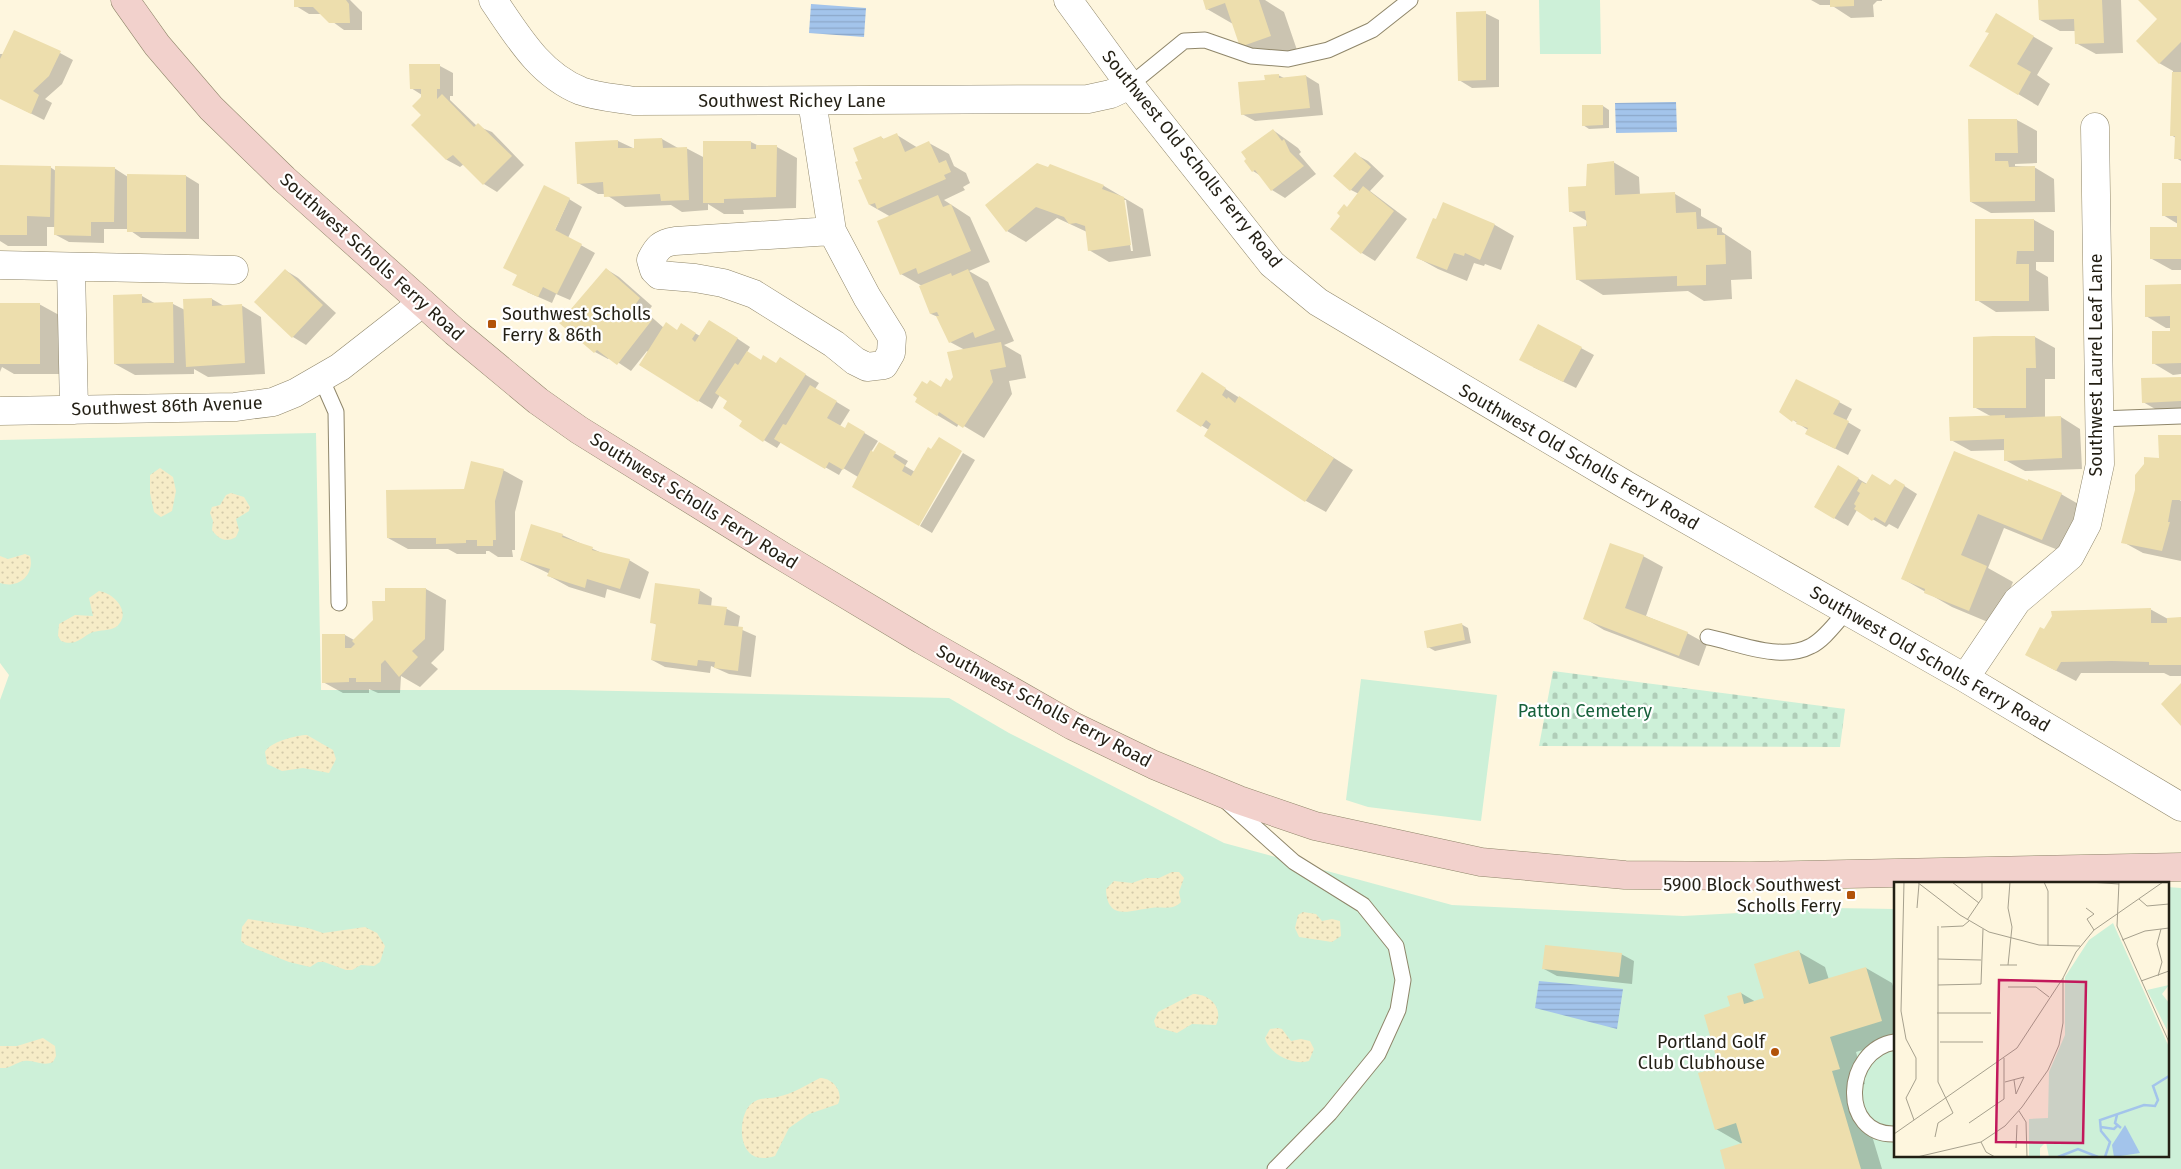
<svg xmlns="http://www.w3.org/2000/svg" width="2181" height="1169" font-family="'Fira Sans',sans-serif">
<defs>
<pattern id="sand-dots" width="8" height="8" patternUnits="userSpaceOnUse" patternTransform="scale(1.25)"><rect width="8" height="8" fill="#f6ecc7"/><path d="M2 2h.1M6 6h.1" fill="none" stroke="#d3caaa" stroke-width="1.8" stroke-linecap="round"/></pattern>
<pattern id="cemetery-stones" width="16" height="16" patternUnits="userSpaceOnUse" patternTransform="scale(1.25)"><rect width="16" height="16" fill="#cdf0d8"/><path d="M2 7V4a2 2 0 0 1 4 0v3zM10 15v-3a2 2 0 0 1 4 0v3z" fill="#b0cdb8"/></pattern>
<pattern id="water-rules" width="6" height="5" patternUnits="userSpaceOnUse" patternTransform="scale(1.25)"><rect width="6" height="5" fill="#a3c4eb"/><path d="M0 2.5h6" fill="none" stroke="#8ca8c9"/></pattern>
</defs>
<rect width="100%" height="100%" fill="#fef6de"/>
<path fill="#cdf0d8" d="M1539 0H1600L1601 54H1540Z
M316 433 321 690H569L949 698 1009 733 1224 843 1452 905 1683 916 1834 908 1895 909V1155H2167V887L2181 888V1169H0V700L9 675 0 663V440Z
M1361 679 1497 695 1481 821 1368 807 1346 800Z"/>
<path fill="url(#sand-dots)" d="M160 468 173 477 176 491 172 511 161 517 154 512 150 493V475Z
M231 493 244 497 250 507 249 511 236 519 239 530 236 537C226 543 218 539 212 530L213 521 210 513 212 507 220 505 226 495Z
M25 554 30 556C35 575 18 589 0 583V556L8 559Z
M99 591C114 593 133 613 116 627 109 631 100 630 93 632 81 637 76 647 61 641L58 636 59 624 75 615 93 616 89 598Z
M307 735 333 750 336 759 329 773 303 768 282 771 267 764 265 752C269 742 297 735 307 735Z
M1172 872H1179L1184 878 1179 892 1181 902C1172 911 1162 906 1151 908 1131 910 1107 922 1106 889L1114 881 1132 883 1146 878H1159Z
M1303 912 1316 914 1322 921 1332 919 1340 921 1341 936 1332 942 1299 937 1295 928 1298 915Z
M248 919 308 928 323 933 365 927 377 933 385 946 380 962 374 966 361 965 352 970H346L324 962H318L310 967 289 962 246 945 241 941 242 927Z
M1193 994C1210 994 1224 1008 1216 1025L1192 1024 1177 1033 1156 1027 1154 1021 1158 1012Z
M1278 1028 1282 1029 1291 1041 1301 1039 1310 1041 1314 1049 1309 1061C1293 1066 1269 1054 1265 1038L1270 1029Z
M43 1038 55 1046 56 1056 53 1062C42 1067 34 1059 24 1061 14 1063 11 1069 0 1068V1046H17Z
M820 1078C833 1078 844 1092 838 1104L809 1114 789 1128 775 1156C735 1169 737 1116 751 1104 759 1097 768 1099 777 1097 793 1094 806 1085 820 1078Z"/>
<path fill="url(#cemetery-stones)" d="M1553 671 1845 709 1840 747 1539 746Z"/>
<path fill="url(#water-rules)" d="M811 4 866 8 864 37 809 33Z
M1676 102 1677 132 1616 133 1615 103Z
M1539 981 1623 989 1617 1029 1535 1008Z"/>
<path fill="#0003" fill-rule="evenodd" d="M296 0H350L362 12V30H344L322 14H309L296 6Z
M1204 0H1265L1284 12 1297 50 1267 61 1241 46 1233 24 1207 9Z
M1811 0H1882V1H1877L1873 5 1874 17 1851 18 1831 5H1820Z
M2040 0H2121L2123 53 2096 54 2076 43V31H2060L2040 20Z
M2140 0H2181V161L2176 158V138L2171 135 2173 71 2159 63V19Z
M1485 13 1499 20V87L1472 88 1459 80Z
M1996 15 2053 48 2037 75 2050 84 2038 106 2018 94 1991 33Z
M60 53 73 60 62 84 45 99 52 103 44 120 0 98V54Z
M440 66 453 73V96H450V100L477 126 492 132 524 165 497 192 484 184 464 164 460 167 447 160 413 125 423 115 422 95 411 88Z
M1278 75 1284 78 1306 76 1319 84 1323 115 1255 121 1242 114 1266 81Z
M1603 106 1609 110V128L1589 129 1583 125Z
M1970 120H2017L2037 131V163L2015 164V166L2034 167 2054 179 2055 212 1991 213 1971 202Z
M1273 130 1298 148 1301 152 1299 154 1316 174 1285 198 1272 190 1261 176 1253 171Z
M897 135 918 148 929 143 949 154 954 166 966 173 970 183 963 187 965 190 944 200 970 217 990 262 969 271 988 282 1014 341 1004 345 1021 355 1026 378 1009 381 1012 394 984 438 959 423 957 427 937 415 941 388 951 383 954 378 965 350 950 342 938 317 931 314 922 286 901 274 891 217 870 205 860 161 881 137 885 140Z
M662 139 678 148H686L705 158V142H751L759 146 777 147 797 158 796 208 743 210 744 214H724L708 204V210L682 212 671 205 625 207 605 194H598L578 183 618 141 635 149V140Z
M1355 154 1368 161 1384 176 1370 191 1407 219 1375 261 1362 253 1348 208 1359 194 1351 190Z
M1613 162 1639 177 1640 195 1675 194 1701 209V216L1722 228V232L1751 251 1752 279 1731 280 1732 299 1704 301 1688 291 1603 295 1577 279 1587 221 1570 211 1587 187Z
M0 167H50L56 171 114 168 128 177 186 176 199 184V239L141 238 128 229H104V243L69 242 56 235V227H47V246H8L0 241Z
M1049 169 1104 186 1143 209 1151 256 1109 262 1089 250 1087 232 1057 218 1026 242 1007 231ZM1123 200H1126L1133 251H1131Z
M2181 184V270H2172L2152 259 2178 228V224L2163 215Z
M569 199 582 207 568 238 595 253 570 300 556 294 552 303 527 292Z
M1444 204 1495 225 1514 236 1501 270 1485 264 1484 266 1474 263 1467 281 1438 269 1418 258Z
M2034 220 2054 231V262H2036V270L2048 277 2049 311 1996 312 1977 300Z
M606 269 619 277 652 306 647 313 664 328 678 331 681 325 700 336 723 329 750 347 747 352 761 361 793 367 819 383 815 389 850 410 840 426 845 430 849 424 878 441 871 452 874 453 879 444 908 461 905 466 915 472 918 524 858 477 843 468 839 475 781 442 777 448 740 426 744 420 729 400 720 395 712 409 640 365 648 352 647 351 631 371 610 357 608 359 595 352Z
M285 270 298 278 336 313 306 345 293 337Z
M2181 285V374L2173 375 2153 363 2172 332 2171 328H2166L2146 316Z
M142 296 156 304H173L185 310 212 299 224 306 241 305 261 317 265 374 208 377 194 369V374L135 375 115 364Z
M0 304H39L59 315 60 374H14L2 367 0 372Z
M2035 337 2055 348V379H2045V417H2061L2080 429 2082 469 2025 471 2005 460V450L1971 451 1951 440 1994 418 1974 407V338Z
M1581 348 1594 355 1576 388 1533 367Z
M1202 374 1353 470 1326 512 1306 501 1209 430 1178 411Z
M2181 378V409L2157 410 2143 402Z
M1839 402 1852 409 1846 421 1861 430 1848 455 1820 441 1808 430 1781 412Z
M2181 436V498H2177L2181 501V561L2143 553 2123 542 2160 460Z
M963 453 975 460 932 533 920 526Z
M1955 453 2029 483 2061 494 2087 509 2068 554 2004 528 1988 568 2013 582 1995 625 1952 607 1903 579Z
M1839 467 1867 484 1891 486 1895 480 1917 494 1898 529 1889 524 1886 527 1857 510 1848 526 1815 507Z
M503 470 523 481 515 512V550H512L513 557H498L489 551H486V554H457L448 549H408L388 538 465 490Z
M562 535 604 554 629 560 649 572 640 599 607 589 605 598 569 587 549 576 550 574 521 560Z
M1643 556 1663 567 1646 616 1687 633 1707 644 1699 666 1604 630 1584 618Z
M426 589 446 600 444 650 431 663 438 669 420 687 401 676 400 693H378L369 689V693H343L323 682 345 635 354 640 374 621 386 602Z
M699 590 712 598 711 607 727 609 740 616 738 628 756 636 751 677 729 674 711 666 710 673 665 667 652 660 657 625 651 622Z
M2150 609 2168 619H2181V676H2170L2164 673H2081L2076 681 2047 666 2044 630Z
M1461 624 1468 628 1471 643 1435 651 1428 647Z
M1799 952 1825 967 1829 980 1866 968 1892 983 1895 992V1040L1856 1052 1865 1084 1857 1086 1882 1169H1727L1742 1144 1716 1129 1721 1067 1732 1007 1741 993 1756 1002 1766 999Z
M1621 954 1634 961 1632 984 1557 976 1544 969Z"/>
<path fill="#eddead" d="M294 0H346L349 4 350 23H329L313 7H294Z
M1203 0H1259L1271 36 1240 47 1225 3 1206 10Z
M1830 0H1854V6L1830 7Z
M2038 0H2102L2104 43 2075 44 2074 19 2039 20Z
M2138 0H2181V42L2159 64 2136 41 2157 19Z
M1486 11V80L1458 81 1456 12Z
M1996 13 2034 36 2017 64 2031 72 2018 95 1969 66 1989 33 1985 32Z
M14 30 61 51 49 76 33 91 39 95 31 114 0 99V59Z
M409 64H440V89H437V99L442 94 474 127 478 123 512 156 483 185 453 155 446 160 411 125 421 115 412 106 421 97V89H410Z
M2172 72H2181V159H2174L2175 136H2170Z
M1279 74V78L1306 75 1310 108 1241 115 1238 82 1265 80 1264 75Z
M1582 105H1603V125L1582 126Z
M1968 119H2017L2018 153H1995V161H2008L2009 167 2035 166V201L1970 202Z
M1273 129 1282 141 1284 139 1290 152 1304 166 1271 191 1255 170 1252 172 1244 161 1246 159 1241 152Z
M897 133 905 152 929 141 939 163 946 160 951 172 944 175 946 179 877 209 875 203 869 205 858 180 862 179 855 162 858 161 853 148 881 136 883 139Z
M662 138 663 148 687 147 689 200 661 201 660 194 604 197 603 182 577 184 575 142 618 140V148H634V139Z
M703 141H751V149H756V145H777L776 197 724 199V203H703Z
M1355 152 1371 167 1350 191 1333 176Z
M1614 161 1615 195 1675 192 1676 213 1696 212 1697 229 1717 228V235H1725L1726 264 1706 265V285L1677 286V276L1576 280 1573 227 1587 226 1585 211 1569 212 1568 187 1586 186 1587 164Z
M1037 163 1048 167 1050 164 1104 185 1102 189 1124 197 1131 245 1088 251 1085 226 1076 223 1069 224 1064 217 1036 207 1006 232 985 205Z
M0 165 51 166 50 217 27 216V235H0Z
M55 166 115 167 114 222H91V236L54 235Z
M127 174 186 175V232H127Z
M2162 183H2181V259H2150V227H2177V216H2162Z
M544 185 570 198 555 230 582 244 557 294 543 287 538 297 512 285 517 275 503 268Z
M1363 186 1394 211 1361 254 1330 229 1340 216 1337 213 1344 204 1347 207Z
M938 195 943 207 951 204 971 251 918 274 916 268 900 275 877 221Z
M1443 202 1495 224 1480 260 1465 253 1464 256 1454 253 1447 270 1416 258 1433 218 1436 219Z
M1975 219H2034V251H2017L2016 264H2029V301H1975Z
M606 268 640 298 635 305 652 320 617 365 597 350 594 353 559 323Z
M285 269 323 305 292 338 254 302Z
M968 269 995 330 975 338 973 332 949 343 936 316H939L937 312 930 314 919 286 951 273 952 276Z
M2181 284V363L2152 364V331H2170V316L2145 317V285Z
M142 294V303L173 302 174 363 114 364 113 295Z
M212 298V306L242 304 245 363 186 367 183 299Z
M0 303H40V364H0Z
M709 320 738 338 698 402 639 365 666 322 677 330 681 323 696 333 692 339 695 342Z
M1538 324 1582 347 1563 382 1519 360Z
M1993 336H2035L2036 368H2026V408H1973V337Z
M1001 342 1006 367 990 370 993 382 963 428 939 412 937 416 915 402 917 398 913 395 922 381 927 384 930 380 941 387 946 378 950 381 953 377 947 352Z
M747 351 761 360 763 355 776 363 780 357 806 374 763 442 739 426 742 421 723 408 727 401 715 393 735 363 738 365Z
M1202 372 1226 388 1222 395 1227 399 1228 397 1235 403 1239 396 1334 458 1305 502 1204 436 1211 424 1206 420 1201 427 1176 411Z
M2181 377V401L2142 403 2141 378Z
M1796 379 1840 401 1833 414 1849 421 1835 449 1805 434 1808 428 1796 424 1797 422 1793 420 1792 422 1779 412Z
M810 385 837 401 827 418 845 428 848 422 865 432 843 470 829 462 825 469 774 439 783 424 786 425Z
M2005 415V418L2061 416 2062 458 2004 461V439L1950 441 1949 417Z
M2158 435H2181V500H2172L2168 522H2170L2162 551 2121 543 2135 490V475L2144 464V457L2159 458Z
M939 437 962 451 919 526 852 487 871 450 873 452 879 442 896 452 893 457 905 465 902 471 911 476 928 447 931 449Z
M1954 451 2028 481V479L2062 493 2042 540 1978 514 1961 555 1987 566 1969 611 1924 593 1925 589 1901 579Z
M471 461 504 469 495 501 496 540H493V546H477V540H466V543L436 544V538H387L386 490 464 489Z
M1838 465 1859 478 1834 519 1814 507Z
M1872 474 1890 485 1895 479 1905 485 1885 523 1875 517 1872 521 1854 509 1856 506 1854 504 1860 493 1857 491 1862 482 1866 484Z
M531 524 563 534 562 537 593 547 592 550 630 559 620 589 587 579 585 588 547 576 550 569 520 560Z
M1610 543 1644 555 1625 608 1688 632 1679 656 1583 619Z
M655 583 700 589 698 604 727 607 724 625 743 627 738 671 714 668 715 662 698 660 697 666 651 660 656 624 650 623Z
M385 588H426L425 639 412 651 418 657 399 677 385 660 381 664V682H356V678H349V682L322 683V634H345V648H351L355 644 352 641 373 620 372 601H385Z
M2151 608V623H2167V618L2181 617V665H2149V662L2112 661 2061 662 2056 671 2025 655 2040 627 2044 629 2052 616 2051 611Z
M1462 623 1465 640 1427 648 1424 631Z
M2181 683V726L2161 704Z
M1545 945 1622 953 1619 977 1542 969Z
M1799 950 1809 984 1866 967 1882 1021 1830 1037 1840 1069 1832 1071 1861 1169H1725L1720 1150 1742 1143 1736 1123 1715 1130 1698 1073 1719 1067 1704 1015 1730 1006 1727 996 1741 992 1744 1004 1764 998 1754 964Z"/>
<g fill="none" stroke-linecap="round" stroke-linejoin="round">
<defs>
<path id="service" d="M1130 85 1184 41 1205 40 1251 56 1288 59 1328 50 1372 30 1410 0
M321 378 336 412 339 603
M2099 419 2181 416
M1708 637C1738 643 1781 662 1811 646 1825 639 1836 622 1847 611
M1228 803 1294 862 1363 905 1396 946 1403 980 1398 1010 1378 1054 1330 1113 1275 1169
M1895 1042C1843 1050 1839 1136 1895 1134"/>
<path id="minor" d="M493 0C517 35 539 74 581 91 597 97 617 98 634 101L1088 99 1111 94 1130 85
M1068 0 1130 85 1272 264 1318 302 1626 485 1965 678 2181 807
M812 101 832 231 867 297 892 337 891 353 884 365 867 367 855 361 834 344 754 294 723 283 695 278 659 275 654 270 651 260C657 248 661 243 675 241L832 231
M0 265 234 270
M71 267 74 410
M0 411 235 407 273 402 295 393 340 367 422 303
M1965 678 2017 601 2070 556 2087 524 2100 464 2095 127"/>
<path id="secondary" d="M125 0 157 45 211 108 284 179 455 332 538 401 579 430 782 556 922 640 1073 726 1154 765 1239 800 1315 826 1481 862 1625 875 1750 876 2181 867"/>
</defs>
<use href="#service" stroke="#8f866a" stroke-width="17"/>
<use href="#minor" stroke="#8f866a" stroke-width="29"/>
<use href="#secondary" stroke="#8f866a" stroke-width="29"/>
<use href="#service" stroke="#fff" stroke-width="15"/>
<use href="#minor" stroke="#fff" stroke-width="28"/>
<use href="#secondary" stroke="#f2d1cc" stroke-width="28"/>
</g>
<g fill="#b25209" stroke="#fff" stroke-width="2">
<rect x="487" y="319" width="10" height="10" rx="2.5"/>
<rect x="1846" y="890" width="10" height="10" rx="2.5"/>
<circle cx="1775" cy="1052" r="5"/>
</g>
<g text-anchor="middle" dominant-baseline="central" stroke-width="4.5" stroke-linejoin="round" paint-order="stroke">
<g font-size="18" fill="#231f14" stroke="#fff">
<text x="792" y="101">Southwest Richey Lane</text>
<text transform="translate(1192 159) rotate(51)">Southwest Old Scholls Ferry Road</text>
<text transform="translate(372 257) rotate(42)">Southwest Scholls Ferry Road</text>
<text transform="translate(2096 365) rotate(-90)">Southwest Laurel Leaf Lane</text>
<text transform="translate(167 406) rotate(-2)">Southwest 86th Avenue</text>
<text transform="translate(1579 457) rotate(30)">Southwest Old Scholls Ferry Road</text>
<text transform="translate(694 501) rotate(32)">Southwest Scholls Ferry Road</text>
<text transform="translate(1930 659) rotate(30)">Southwest Old Scholls Ferry Road</text>
<text transform="translate(1044 706) rotate(28)">Southwest Scholls Ferry Road</text>
</g>
<g font-size="18" fill="#231f14" stroke="#fff" text-anchor="end">
<text x="502" y="314" text-anchor="start">Southwest Scholls<tspan x="502" dy="21">Ferry &amp; 86th</tspan></text>
<text x="1841" y="885">5900 Block Southwest<tspan x="1841" dy="21">Scholls Ferry</tspan></text>
<text x="1765" y="1042">Portland Golf<tspan x="1765" dy="21">Club Clubhouse</tspan></text>
</g>
<g font-size="18" fill="#16603a" stroke="#fff">
<text x="1585" y="711">Patton Cemetery</text>
</g>
</g>
<g transform="translate(1894 882)">
<rect width="275" height="275" fill="#fef6de"/>
<path d="M219 41 275 165V275H155L152 260 146 266V275H135V237L154 236 155 190 171 153V95L195 58Z" fill="#cdf0d8"/>
<path d="M269 265 275 266V275H238Z" fill="#cdf0d8"/>
<path d="M275 103 268 112 275 121 273 148 253 108Z" fill="#cdf0d8"/>
<path d="M231 243 246 271 220 275 218 263Z" fill="#a3c4eb"/>
<path fill="none" stroke="#a3c4eb" stroke-width="2.5" d="M223 233 221 241 227 246M207 245 220 247 223 244M164 275 184 267 204 275M211 275 216 260 207 249 206 238 250 223 261 224 264 218 259 204 275 194"/>
<path fill="none" stroke="#a6a08d" stroke-width="1" d="M10 0 7 129 12 157 22 176V197L12 216 20 238M23 0 66 33 95 50 145 63 186 64M58 0 85 21M150 0 154 9V64M195 0 225 2M225 0 223 44 275 160M245 17 253 24 275 22M23 26 25 2M192 26 200 32 193 37 200 48M73 38 88 16V0M47 45 69 44 75 39M228 58 251 49 275 46M44 77 87 78M106 83H123M114 83 118 45 114 26 116 0M264 94 268 80 263 62 267 47M247 99 275 89M44 103 87 102 89 47M114 105H142L155 115M43 131H97M46 160H89M111 200 130 195 122 212 120 198M125 229 132 240 133 275M75 241 110 217V176M0 252 123 166 169 96M41 255 44 241 59 231 44 200V44M87 260 92 270 101 275M122 266 123 243M23 275 87 260 111 244 128 225 154 188 165 163 169 141V96L182 70 200 48 269 0"/>
<path fill="#c2185b" fill-opacity="0.15" stroke="#c2185b" stroke-width="2.5" d="M105 98 192 100 189 261 102 260Z"/>
<rect width="275" height="275" fill="none" stroke="#231f14" stroke-width="2.5"/>
</g>
</svg>
